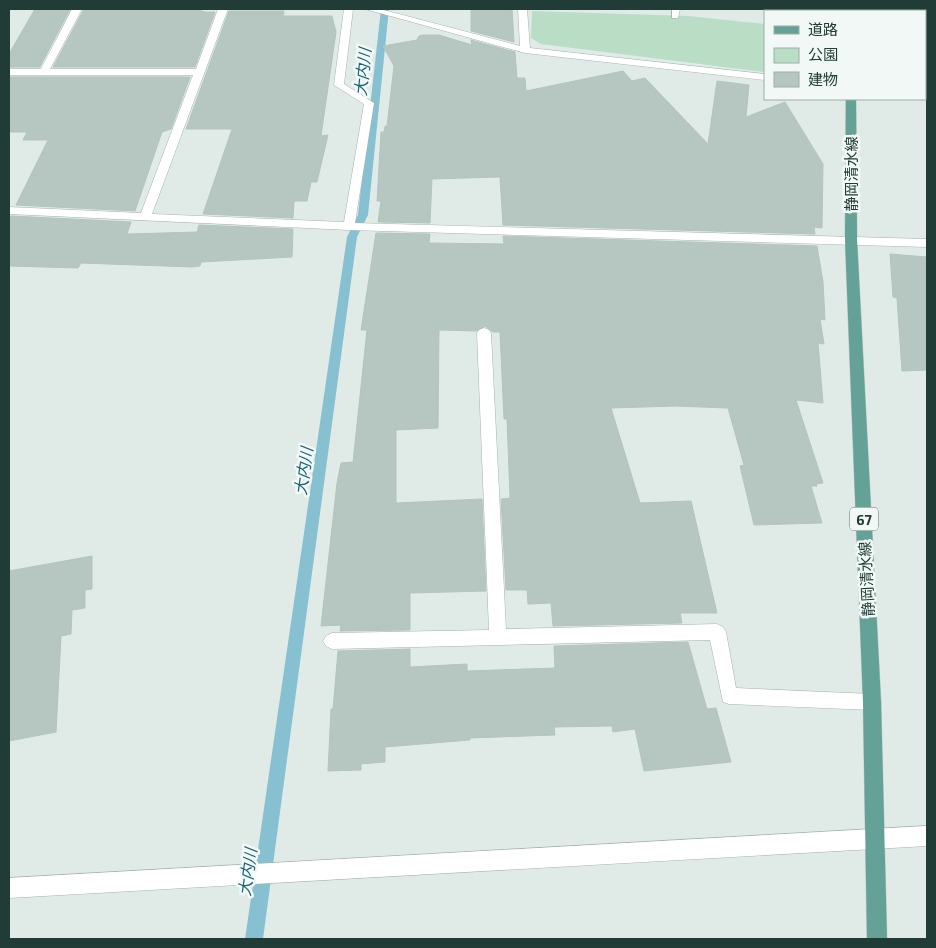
<svg xmlns="http://www.w3.org/2000/svg" width="936" height="948" font-family="'Exo 2','Noto Sans JP',sans-serif">
<rect width="100%" height="100%" fill="#e0ebe7"/>
<path fill="#b9ddc5" d="M532 11 688 16 765 24V72L541 44 531 38Z"/>
<g fill="none" stroke-linecap="round" stroke-linejoin="round">
<path fill="#87c1d1" fill-rule="evenodd" d="M381 9H389L368 215 357 237 263 939H245L347 237 358 215Z"/>
</g>
<path fill="#b6c6c0" stroke="#b3c5bf" d="M35 9H70L40 67H9V54Z
M84 9H200L199 10 205 12H215L195 67H53Z
M475 9H512L514 42 471 31V10Z
M229 11H284L283 16H332L336 32 321 136 328 135 317 182H311L307 201H294L293 218 203 214 232 129H186Z
M423 35H439L472 45 471 40 515 52 517 78H525L526 91 623 71 632 81 645 78 708 144 717 81 749 85 746 117 785 102 823 164 822 228 814 227 815 234 503 225 500 177 432 179 430 223 378 222 381 201H377L381 132H384L385 126H387L394 66 383 46 417 40 419 36Z
M9 77H190L171 129 162 132 135 211 16 205 48 140H23L27 132H9Z
M11 216 131 222 127 234 197 232 199 225 293 229 292 257 201 262 200 266 192 267 81 263 78 268 9 266V220Z
M376 233 430 234 429 243 504 244 503 236 817 246 823 282 825 320 820 319 824 344 818 343 823 403 796 400 823 483 816 484 817 486H811L822 523 754 525 740 466 744 465 728 408 675 406 611 408 640 503 691 501 717 613H680L682 623 553 626 551 603 528 604 527 590H506L501 499 510 498 507 419H504L500 332H493L485 326 476 331 439 330 438 428 396 430V503L482 499 486 591 410 593V630L340 631 341 625 321 626 337 483 341 463 353 462 367 330H361Z
M890 254 927 257V370L902 371 897 298 893 297Z
M92 556V589L85 590V608L72 610 71 634 61 636 56 732 9 741V571Z
M688 642 707 709 716 708 731 762 644 771 635 729 613 732 612 726 554 727 555 735 470 738V740L385 747V762L361 764V770L328 771 331 709H333L338 651 410 649V667L467 664V671L555 668 554 646Z"/>
<g fill="none" stroke-linecap="round" stroke-linejoin="round">
<defs>
<path id="minor" d="M72 9H82L50 69H196L218 9H228L152 214 344 222 364 104 334 85 344 9H353L344 84 374 103 355 223 927 239V247L349 230 9 214V207L141 213 193 75H9V69H41Z
M365 9H380L520 46 518 9H527L530 48 765 74V80L525 53Z
M672 9H680L678 18H672Z
M484 328 489 330 491 333 506 629 717 624 723 627 726 632 736 688 872 694 878 696 881 702 878 708 872 710 729 704 723 702 710 640 332 649 326 646 323 641 326 636 332 633 489 630 477 333 479 330Z"/>
<path id="tertiary" d="M927 826V846L9 898V878Z"/>
<path id="primary" d="M844 9H853L854 11H845Z
M846 99H856L857 239 881 702 887 939H867L863 702 845 239Z"/>
</defs>
<use href="#minor" stroke="#a3b3ae" stroke-width="1"/>
<use href="#tertiary" stroke="#a3b3ae" stroke-width="1"/>
<use href="#primary" stroke="#c1c8c7" stroke-width="1"/>
<use href="#minor" fill="#fff" fill-rule="evenodd"/>
<use href="#tertiary" fill="#fff" fill-rule="evenodd"/>
<use href="#primary" fill="#64a196" fill-rule="evenodd"/>
</g>
<g text-anchor="middle" dominant-baseline="central" stroke-width="5" stroke-linejoin="round" paint-order="stroke">
<rect fill="#f1f8f5" stroke="#5f746f" stroke-width="1" x="850" y="507.5" width="28" height="23" rx="4"/>
<g font-size="14" font-weight="bold" fill="#213c36">
<text x="864" y="519">67</text>
</g>
<g font-size="15" fill="#213c36" stroke="#f1f8f5">
<text transform="translate(851 174) rotate(-90)">静岡清水線</text>
<text transform="translate(866 579) rotate(-93)">静岡清水線</text>
</g>
<g font-size="16" font-style="italic" fill="#1b6278" stroke="#f1f8f5">
<text transform="translate(362 72) rotate(-84)">大内川</text>
<text transform="translate(303 471) rotate(-82)">大内川</text>
<text transform="translate(247 872) rotate(-82)">大内川</text>
</g>
</g>
<rect width="936" height="948" fill="none" stroke="#213c36" stroke-width="20"/>
<rect x="764" y="10" width="162" height="90" fill="#f1f8f5" stroke="#9eada9"/>
<rect x="774" y="26" width="25" height="8" fill="#64a196" stroke="#9eada9"/>
<text x="808" y="35" font-size="15" fill="#213c36">道路</text>
<rect x="774" y="48" width="25" height="15" fill="#b9ddc5" stroke="#9eada9"/>
<text x="808" y="60" font-size="15" fill="#213c36">公園</text>
<rect x="774" y="72" width="25" height="15" fill="#b6c6c0" stroke="#9eada9"/>
<text x="808" y="85" font-size="15" fill="#213c36">建物</text>
</svg>
